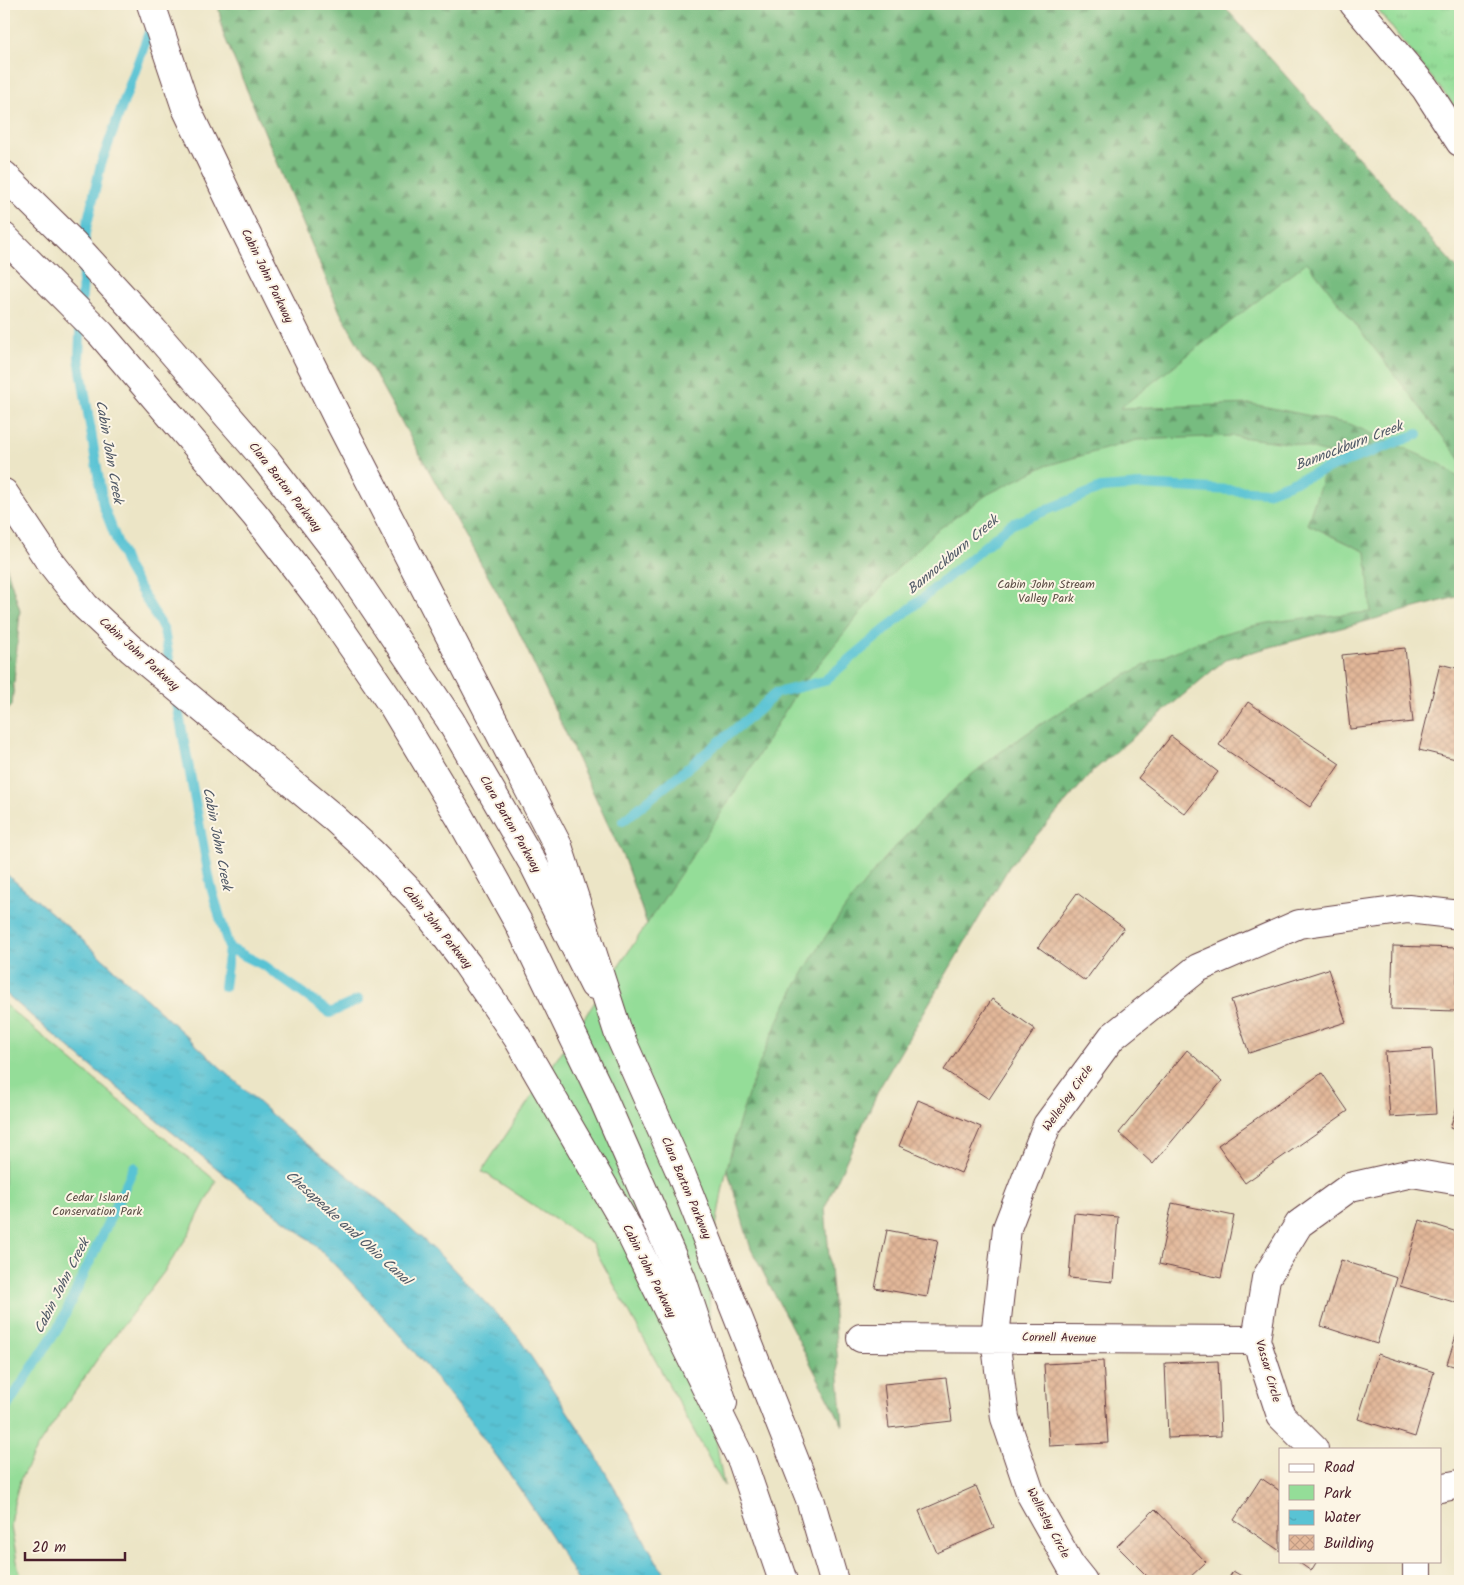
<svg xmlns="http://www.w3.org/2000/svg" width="1464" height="1585" font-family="Kalam,sans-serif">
<defs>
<pattern id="grass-tufts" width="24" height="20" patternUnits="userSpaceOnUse" patternTransform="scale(1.25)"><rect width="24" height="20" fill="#94dd98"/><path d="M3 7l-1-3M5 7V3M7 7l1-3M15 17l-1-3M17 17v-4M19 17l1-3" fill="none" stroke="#81bd83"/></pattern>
<pattern id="forest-firs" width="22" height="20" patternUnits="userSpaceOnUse" patternTransform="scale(1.25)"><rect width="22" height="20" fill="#77bc80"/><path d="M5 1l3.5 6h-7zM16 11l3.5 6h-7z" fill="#649869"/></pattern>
<pattern id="water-ripples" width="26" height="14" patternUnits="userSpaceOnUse" patternTransform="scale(1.25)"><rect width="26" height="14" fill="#59c3d4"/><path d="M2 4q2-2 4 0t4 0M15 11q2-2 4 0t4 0" fill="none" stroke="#4fa7b6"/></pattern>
<pattern id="building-cross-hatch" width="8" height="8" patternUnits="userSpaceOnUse" patternTransform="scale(1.25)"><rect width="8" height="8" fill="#e2b799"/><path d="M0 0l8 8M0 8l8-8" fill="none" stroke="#c39d84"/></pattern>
</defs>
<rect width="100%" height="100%" fill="#fcf5e5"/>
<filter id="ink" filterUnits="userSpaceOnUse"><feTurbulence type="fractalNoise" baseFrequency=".02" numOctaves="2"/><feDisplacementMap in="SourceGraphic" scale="10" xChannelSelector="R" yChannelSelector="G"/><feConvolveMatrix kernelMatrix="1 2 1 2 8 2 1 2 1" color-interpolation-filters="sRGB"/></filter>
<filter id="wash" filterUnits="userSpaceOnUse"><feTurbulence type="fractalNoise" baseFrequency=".0096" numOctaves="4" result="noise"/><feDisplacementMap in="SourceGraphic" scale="20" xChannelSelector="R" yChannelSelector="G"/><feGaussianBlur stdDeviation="1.12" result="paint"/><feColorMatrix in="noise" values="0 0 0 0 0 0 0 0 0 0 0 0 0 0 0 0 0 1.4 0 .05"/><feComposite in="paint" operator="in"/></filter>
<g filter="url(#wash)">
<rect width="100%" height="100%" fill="#ece5c6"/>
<path fill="url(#grass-tufts)" stroke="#6f7e62" d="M1373 4H1460V113Z"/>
<path fill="url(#forest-firs)" stroke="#606e56" d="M218 4H1222L1460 272V596L1226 659 1094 770 1009 867 880 1087 825 1207 843 1426 751 1249 692 1051 624 859 517 628 340 312 223 33Z
M4 559 20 611 12 706 4 713Z"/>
<path fill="#94dd98" stroke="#6f7e62" d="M1307 262 1460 459V479L1442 465 1350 424 1252 404 1120 408Z
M1232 436 1295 444 1331 454 1307 524 1366 552 1371 612C1318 617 1264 619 1213 637 1165 653 1122 676 1079 701 796 862 661 1168 724 1486L592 1244 482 1171 749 771 797 691 891 575 936 531 988 494 1045 466 1137 440Z
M4 1004 216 1181 187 1237 164 1272 98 1358 38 1446 21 1478 14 1503 11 1527 19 1572 28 1581H4Z"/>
<path fill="url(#water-ripples)" stroke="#527180" d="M4 872 76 934 285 1127 387 1206 442 1257 518 1337 589 1444 668 1581H578C511 1464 416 1346 320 1250 295 1225 262 1206 235 1183 157 1120 79 1058 4 992Z"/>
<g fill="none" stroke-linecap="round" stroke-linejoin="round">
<path stroke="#59c3d4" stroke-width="10" d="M152 24 101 164 85 233 79 358 103 505 127 567 164 630 172 676
M175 693 211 887 229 948 224 987
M623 821 757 711 776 693 824 681 1010 525 1101 488 1141 485 1267 492 1418 434
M229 948 265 966 330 1013 359 1000
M4 1411 60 1325 134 1167"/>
</g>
<g id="blocks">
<path fill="url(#building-cross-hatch)" d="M1405 648 1413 722 1350 729 1342 655Z
M1440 664 1460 669V760L1419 750Z
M1248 702 1340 764 1310 807 1219 745Z
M1171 736 1218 772 1185 814 1138 778Z
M1077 893 1124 928 1085 981 1038 947Z
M1393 946 1458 948 1456 1011 1391 1009Z
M1328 969 1346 1022 1249 1053 1231 1000Z
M992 999 1035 1029 989 1099 944 1070Z
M1432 1049 1436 1114 1390 1117 1385 1052Z
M1187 1050 1222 1081 1153 1164 1119 1133Z
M1322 1073 1348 1111 1245 1183 1218 1145Z
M1460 1097V1132L1450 1128Z
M918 1100 981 1127 961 1173 899 1146Z
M1172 1203 1234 1216 1221 1278 1159 1264Z
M1074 1213 1118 1217 1113 1282 1069 1278Z
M1420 1220 1460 1233V1291L1457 1303 1400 1286Z
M887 1230 938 1240 927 1297 875 1288Z
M1341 1260 1397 1278 1377 1344 1321 1326Z
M1460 1323V1368L1447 1364Z
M1378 1354 1434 1372 1415 1437 1358 1419Z
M1103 1361 1108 1443 1049 1446 1044 1364Z
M1218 1361 1221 1436 1168 1438 1165 1363Z
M946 1378 952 1421 889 1428 884 1384Z
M1261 1478 1280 1491V1551L1234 1520Z
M976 1486 994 1528 937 1553 919 1511Z
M1155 1509 1206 1562 1186 1581H1152L1117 1546Z
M1297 1561H1317L1311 1571Z
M1233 1571 1250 1581H1227Z"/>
</g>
</g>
<g filter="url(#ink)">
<use href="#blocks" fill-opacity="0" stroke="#623d42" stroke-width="1"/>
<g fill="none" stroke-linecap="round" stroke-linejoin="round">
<defs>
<path id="street" d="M861 1338 1256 1340
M1314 1449 1281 1416 1256 1340 1266 1278 1299 1224 1350 1187 1412 1173 1460 1181
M1440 1488 1460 1484
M1417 1561V1581
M1083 1581 1071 1566 1031 1495 1005 1418 995 1337 1007 1228 1047 1125 1112 1037 1198 968 1299 924 1408 909 1460 915"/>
<path id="secondary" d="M1354 4 1425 88 1460 142"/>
<path id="primary" d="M4 175 73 243 153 330 266 460 339 555 450 720 534 865 594 985
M4 237 101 334 256 516 319 598 393 706 459 816 518 922 601 1094 682 1279 723 1403"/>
<path id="highway" d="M151 4 186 108 239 219 338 419 558 846 618 1032 682 1176 810 1499 834 1581
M4 493 48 559 85 606 132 650 335 819 371 852 417 899 467 964 517 1037 626 1225 742 1461 783 1581"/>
</defs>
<use href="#street" stroke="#623d42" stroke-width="30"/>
<use href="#secondary" stroke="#623d42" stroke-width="30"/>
<use href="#primary" stroke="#623d42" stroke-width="30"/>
<use href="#highway" stroke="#623d42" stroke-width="30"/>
<use href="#street" stroke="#fff" stroke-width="28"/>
<use href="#secondary" stroke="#fff" stroke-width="28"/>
<use href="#primary" stroke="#fff" stroke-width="28"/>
<use href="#highway" stroke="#fff" stroke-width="28"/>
</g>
</g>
<g text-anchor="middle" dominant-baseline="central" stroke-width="4" stroke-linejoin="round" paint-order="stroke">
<g font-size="12" fill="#4a1f2b" stroke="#fcf5e5">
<text transform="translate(267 276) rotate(64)">Cabin John Parkway</text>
<text transform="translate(285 487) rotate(52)">Clara Barton Parkway</text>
<text transform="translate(139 654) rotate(42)">Cabin John Parkway</text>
<text transform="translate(510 824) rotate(60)">Clara Barton Parkway</text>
<text transform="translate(437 927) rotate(51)">Cabin John Parkway</text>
<text transform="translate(1068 1098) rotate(-55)">Wellesley Circle</text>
<text transform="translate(686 1188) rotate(67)">Clara Barton Parkway</text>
<text transform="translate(649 1271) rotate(63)">Cabin John Parkway</text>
<text transform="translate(1059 1338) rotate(1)">Cornell Avenue</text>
<text transform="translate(1268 1371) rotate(74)">Vassar Circle</text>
<text transform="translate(1048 1523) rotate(62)">Wellesley Circle</text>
</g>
<g font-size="12" fill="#5c4e46" stroke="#fcf5e5">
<text x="1046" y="584">Cabin John Stream<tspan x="1046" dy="14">Valley Park</tspan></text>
<text x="97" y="1197">Cedar Island<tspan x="97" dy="14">Conservation Park</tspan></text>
</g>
<g font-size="14" font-style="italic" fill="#4f5866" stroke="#fcf5e5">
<text transform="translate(1349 446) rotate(-21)">Bannockburn Creek</text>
<text transform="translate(109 452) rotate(80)">Cabin John Creek</text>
<text transform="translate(953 555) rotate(-40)">Bannockburn Creek</text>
<text transform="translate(217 839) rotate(79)">Cabin John Creek</text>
<text transform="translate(348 1228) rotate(42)">Chesapeake and Ohio Canal</text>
<text transform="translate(62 1286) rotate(-63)">Cabin John Creek</text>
</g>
</g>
<rect width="1464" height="1585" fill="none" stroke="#fcf5e5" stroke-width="20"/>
<rect x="1279" y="1448" width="162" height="115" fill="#fcf5e5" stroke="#b59f9b"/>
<rect x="1289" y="1464" width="25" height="8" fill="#ffffff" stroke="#b59f9b"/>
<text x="1324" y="1472" font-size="15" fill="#4a1f2b">Road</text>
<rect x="1289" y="1485" width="25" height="15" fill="#94dd98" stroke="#b59f9b"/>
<text x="1324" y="1498" font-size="15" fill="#4a1f2b">Park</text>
<rect x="1289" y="1510" width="25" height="15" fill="url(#water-ripples)" stroke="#b59f9b"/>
<text x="1324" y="1522" font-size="15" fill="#4a1f2b">Water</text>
<rect x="1289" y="1535" width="25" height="15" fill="url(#building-cross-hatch)" stroke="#b59f9b"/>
<text x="1324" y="1548" font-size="15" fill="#4a1f2b">Building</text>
<path d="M25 1552v8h100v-8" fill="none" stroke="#4a1f2b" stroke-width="2.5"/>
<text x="32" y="1552" font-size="15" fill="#4a1f2b" stroke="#fcf5e5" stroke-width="4" paint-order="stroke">20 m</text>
</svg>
